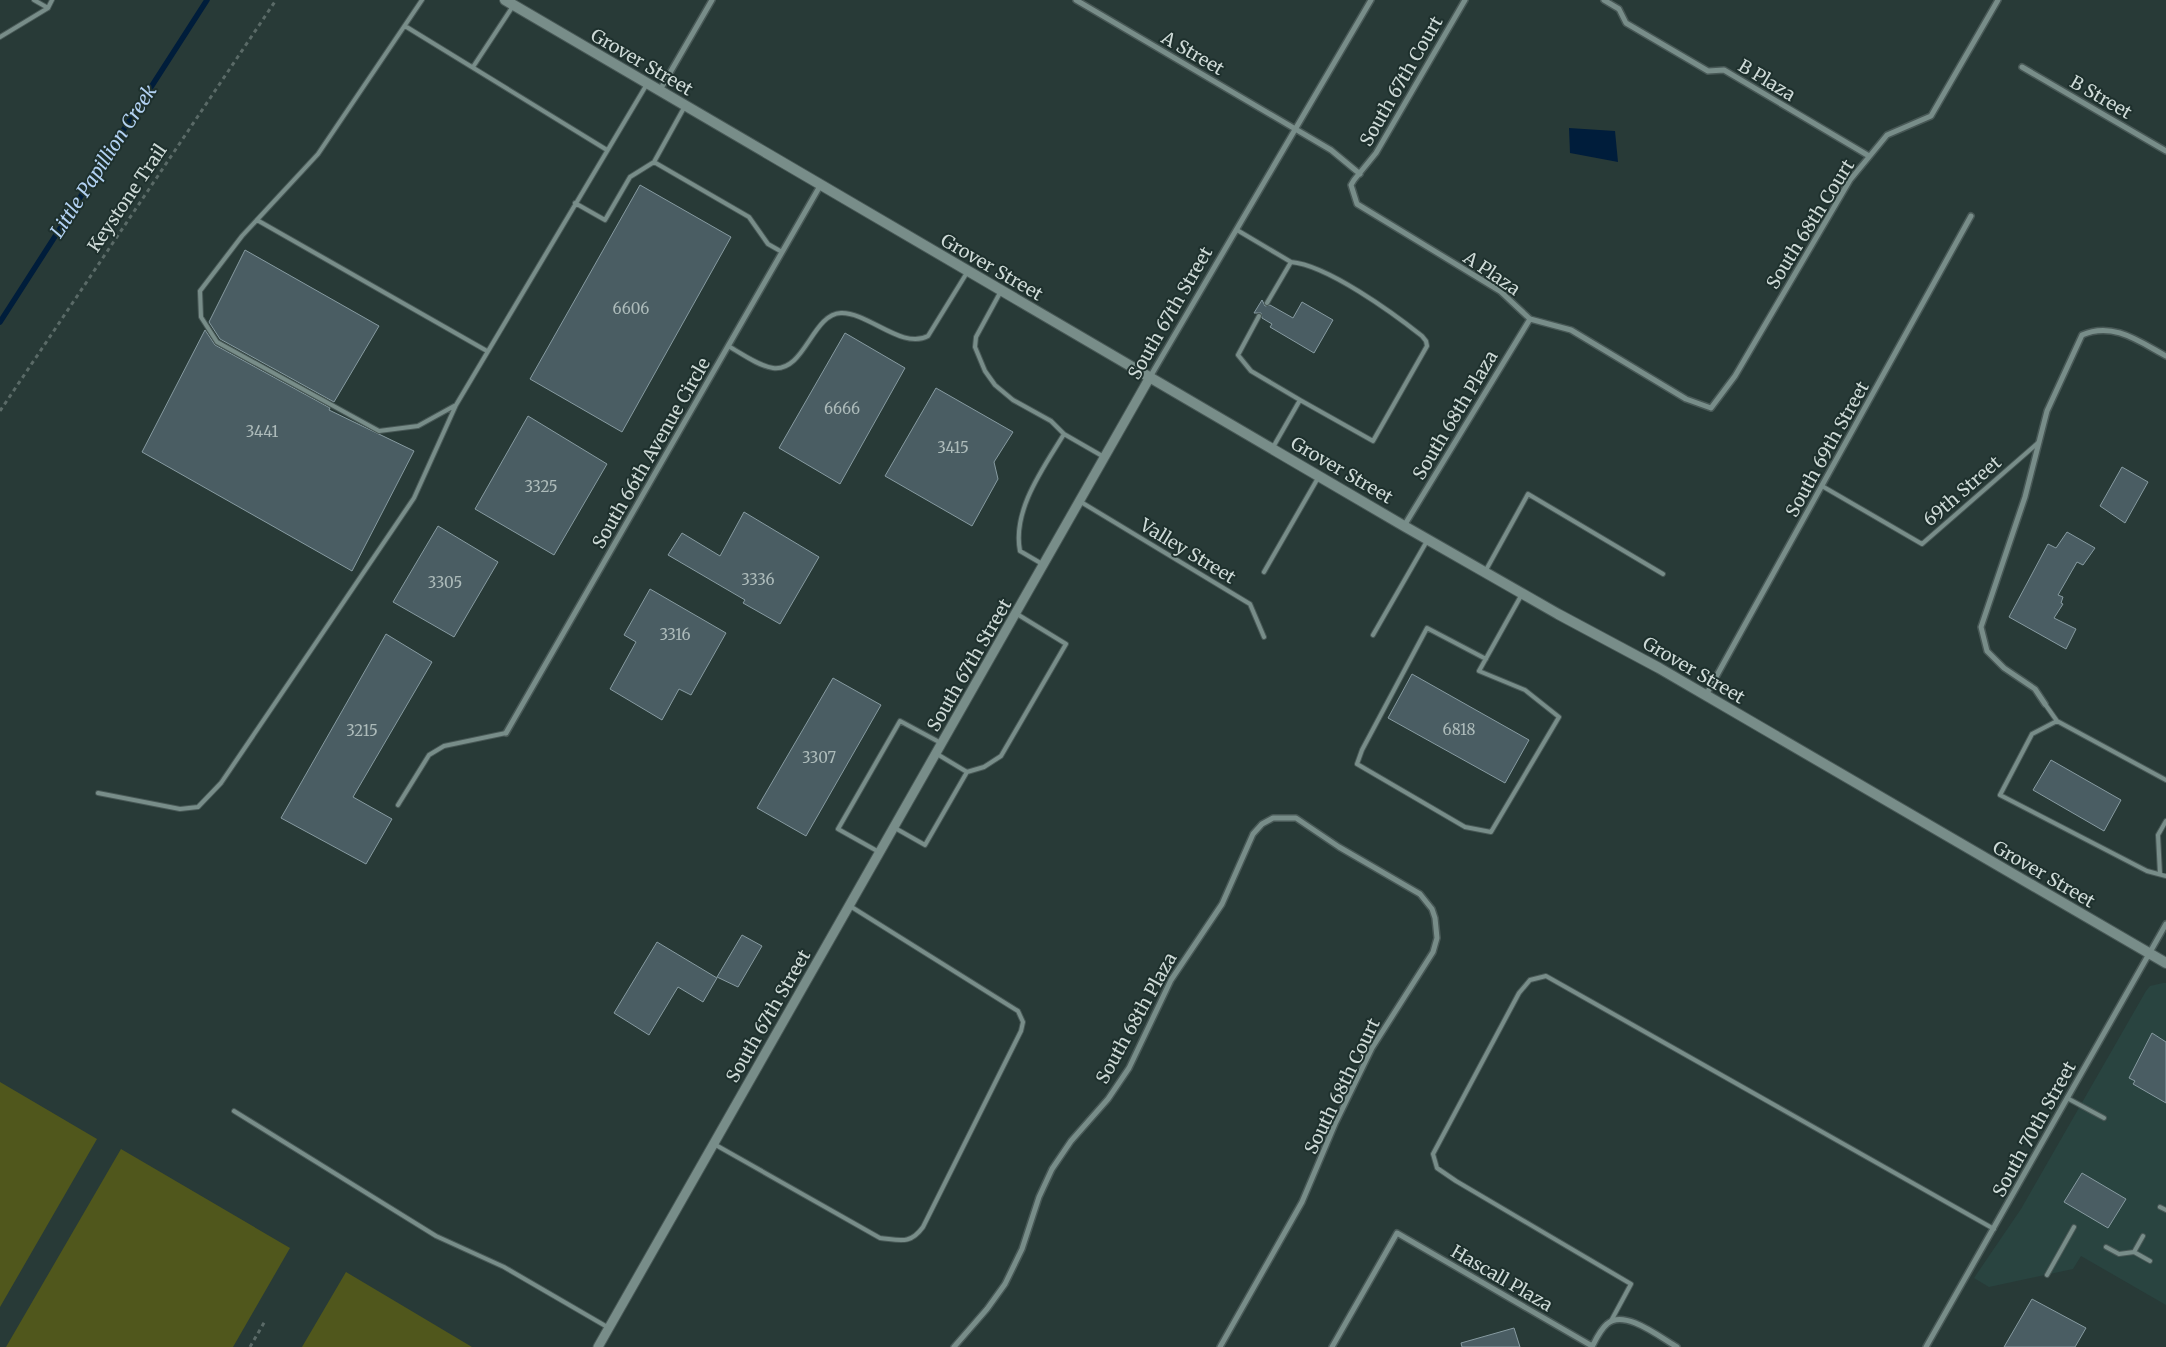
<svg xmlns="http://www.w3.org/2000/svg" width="2166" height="1347" font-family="Merriweather,serif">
<rect width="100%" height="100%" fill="#283a37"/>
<path fill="#294440" d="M2163 983H2166V1305L2081 1256 2073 1269 1989 1287 1974 1278 2021 1209 2146 991 2150 986Z"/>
<path fill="#50571c" d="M0 1082 97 1139 0 1307Z
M121 1149 290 1248 233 1347H6Z
M346 1272 472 1347H302Z"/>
<path fill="#001d3b" d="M1569 128 1615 131 1618 162 1570 153Z"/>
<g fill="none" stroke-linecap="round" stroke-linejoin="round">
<path stroke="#001d3b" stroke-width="5.5" d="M0 322 207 0"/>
</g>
<path fill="#4a5d63" stroke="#879ba1" d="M640 185 731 237 622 432 530 379Z
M245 250 379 326 334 402 220 339 209 322Z
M1262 300 1265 306 1270 305 1293 318 1302 302 1333 320 1314 353 1270 327 1272 324 1262 318 1261 313H1254Z
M205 330 215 345 330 408 329 410 414 451 352 571 142 452Z
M845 333 905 368 840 484 779 448Z
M936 388 1013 432 994 462 998 479 972 526 885 476Z
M528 416 607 464 554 555 475 509Z
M2122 467 2148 482 2125 523 2100 506Z
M744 512 819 557 780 624 743 603 745 600 668 555 682 533 720 556Z
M438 526 498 562 454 637 393 602Z
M2067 532 2095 548 2083 565 2077 562 2058 595 2063 597 2061 603 2063 604 2054 618 2076 629 2066 649 2009 617 2048 544 2056 548Z
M650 589 726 633 691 695 679 689 662 720 610 689 636 642 624 635Z
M386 634 432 662 353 797 392 819 366 864 281 818Z
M1412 674 1529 740 1505 783 1388 718Z
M833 678 881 705 806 836 757 808Z
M2051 760 2121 800 2104 831 2033 790Z
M742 935 762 946 738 987 717 977Z
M657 942 717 978 703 1002 678 987 649 1035 614 1013Z
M2152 1033 2166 1042V1103L2133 1084 2135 1081 2129 1078Z
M2082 1173 2126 1199 2108 1228 2064 1202Z
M2032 1299 2086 1328 2075 1347H2004Z
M1514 1328 1520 1347H1462L1461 1343Z"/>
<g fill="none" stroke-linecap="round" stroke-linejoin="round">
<defs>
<path id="service" d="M34 0 48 8 52 0
M422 0 318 154 242 236 200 291 201 317 217 342 379 431 418 426 456 405 647 84
M405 26 607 150
M0 37 48 8
M473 67 513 6
M685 106 654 162 749 217 768 244 782 252
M575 203 605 220 630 177 654 162
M257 220 487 351
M1237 230 1291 262 1267 303
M1291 262C1327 265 1393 313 1422 336L1426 341 1427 346 1373 441 1300 400
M1001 291 976 337 975 347 985 371 995 385 1013 400 1051 421 1064 434 1104 457
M1259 316 1238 355 1251 371 1300 400 1272 449
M728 346C741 353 758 366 773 368 805 372 812 314 841 313 868 312 902 350 928 336L968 271
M1822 486 1922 544 2039 442
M1081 502 1250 604 1264 637
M1044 565 1020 551C1012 510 1044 467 1064 434
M1486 570 1528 494 1663 574
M1264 572 1318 478
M1373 635 1427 541
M1486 659 1427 628 1362 750 1357 764 1465 827 1491 832 1559 717 1525 690 1479 671 1522 594
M2045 704 2057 721 2166 780
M2057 721 2032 734 2000 795 2147 871 2166 876
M967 772 984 767 1001 756 1066 644 1017 614
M98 793 180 809 198 807 221 783 414 498 456 405
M398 805 429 755 444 746 506 733
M895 828 925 845 967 772 937 754
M879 852 838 829 900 721 941 743
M2160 874 2158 835 2166 821
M2067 1098 2104 1118
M234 1111 436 1236 504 1267 609 1328
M714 1144 880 1238C900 1240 910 1245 923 1227L1021 1031 1023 1022 1018 1011 850 906
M2160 1207 2166 1210
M2106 1247 2119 1254 2134 1252 2143 1236
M2134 1252 2150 1261
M2047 1275 2074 1227
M1611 1321 1631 1284 1456 1181 1437 1168 1433 1154 1519 993 1530 980 1546 976 1994 1229"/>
<path id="minor" d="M1076 0 1331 150 1360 174
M1465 0 1376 153 1354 180 1351 185 1357 204 1500 291 1530 319 1571 330 1686 399 1711 408 1735 376 1850 180 1887 135 1931 116 1998 0
M1604 0 1619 9 1626 23 1708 71 1724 70 1869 156
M2022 67 2166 151
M660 90 712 0
M1150 377 1371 0
M1404 526 1530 319
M1706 695 1971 216
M2045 704 2035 689 2004 668 1987 651 1981 627 2025 497 2047 411 2082 335C2113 321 2140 342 2166 356
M506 733 820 186
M954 1347 987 1309 1005 1284 1022 1249 1039 1197 1052 1169 1071 1141 1108 1099 1129 1068 1171 980 1222 904 1253 834 1262 824 1273 818H1296L1339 847 1420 894 1432 909 1435 918 1437 938 1433 952 1372 1048 1335 1124 1302 1202 1220 1347
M1332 1347 1397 1233 1592 1346
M1592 1347C1596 1339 1600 1330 1607 1324 1624 1308 1661 1338 1677 1347
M1926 1347 2166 924"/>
<path id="tertiary" d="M598 1347 1150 377"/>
<path id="secondary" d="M505 0 1404 526 1558 614 1659 668 2166 963"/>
</defs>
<use href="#service" stroke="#485856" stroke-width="6"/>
<use href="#minor" stroke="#485856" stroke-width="8"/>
<use href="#tertiary" stroke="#485856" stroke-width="11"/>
<use href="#secondary" stroke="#485856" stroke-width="12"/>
<path stroke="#5a6a67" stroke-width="3" stroke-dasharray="4 4" stroke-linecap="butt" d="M0 411 276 0
M250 1347 265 1321"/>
<use href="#service" stroke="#788d89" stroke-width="4"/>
<use href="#minor" stroke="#788d89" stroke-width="5"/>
<use href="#tertiary" stroke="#788d89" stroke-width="9"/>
<use href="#secondary" stroke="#788d89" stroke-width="10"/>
</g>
<g text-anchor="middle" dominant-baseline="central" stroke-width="4" stroke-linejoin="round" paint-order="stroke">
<g font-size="15" fill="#adbbba">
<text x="631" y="308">6606</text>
<text x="842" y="408">6666</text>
<text x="262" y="431">3441</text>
<text x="953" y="447">3415</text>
<text x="541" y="486">3325</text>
<text x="758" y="579">3336</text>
<text x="445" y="582">3305</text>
<text x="675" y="634">3316</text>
<text x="1459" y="729">6818</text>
<text x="362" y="730">3215</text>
<text x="819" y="757">3307</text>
</g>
<g font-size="18" fill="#cedad7" stroke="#1e302d">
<text transform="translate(1193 53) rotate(30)">A Street</text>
<text transform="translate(642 62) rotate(30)">Grover Street</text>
<text transform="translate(1767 80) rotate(31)">B Plaza</text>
<text transform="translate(1401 81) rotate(-60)">South 67th Court</text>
<text transform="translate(2101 97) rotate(30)">B Street</text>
<text transform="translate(127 198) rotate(-56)">Keystone Trail</text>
<text transform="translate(1810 224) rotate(-58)">South 68th Court</text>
<text transform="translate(992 267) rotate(30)">Grover Street</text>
<text transform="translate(1492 273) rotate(34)">A Plaza</text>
<text transform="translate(1170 313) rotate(-60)">South 67th Street</text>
<text transform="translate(1455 415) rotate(-59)">South 68th Plaza</text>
<text transform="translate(1827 449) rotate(-61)">South 69th Street</text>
<text transform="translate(651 453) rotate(-60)">South 66th Avenue Circle</text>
<text transform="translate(1342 470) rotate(30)">Grover Street</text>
<text transform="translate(1962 491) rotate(-41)">69th Street</text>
<text transform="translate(1188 551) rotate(31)">Valley Street</text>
<text transform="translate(969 665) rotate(-60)">South 67th Street</text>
<text transform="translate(1694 670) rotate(30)">Grover Street</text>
<text transform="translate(2044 874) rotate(30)">Grover Street</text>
<text transform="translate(768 1016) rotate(-60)">South 67th Street</text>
<text transform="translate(1136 1018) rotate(-61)">South 68th Plaza</text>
<text transform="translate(1342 1086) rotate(-64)">South 68th Court</text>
<text transform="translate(2034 1129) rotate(-61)">South 70th Street</text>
<text transform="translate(1502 1278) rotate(30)">Hascall Plaza</text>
</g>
<g font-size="19" font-style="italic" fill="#b3d2f3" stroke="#1e302d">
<text transform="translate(103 161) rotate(-57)">Little Papillion Creek</text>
</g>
</g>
</svg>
